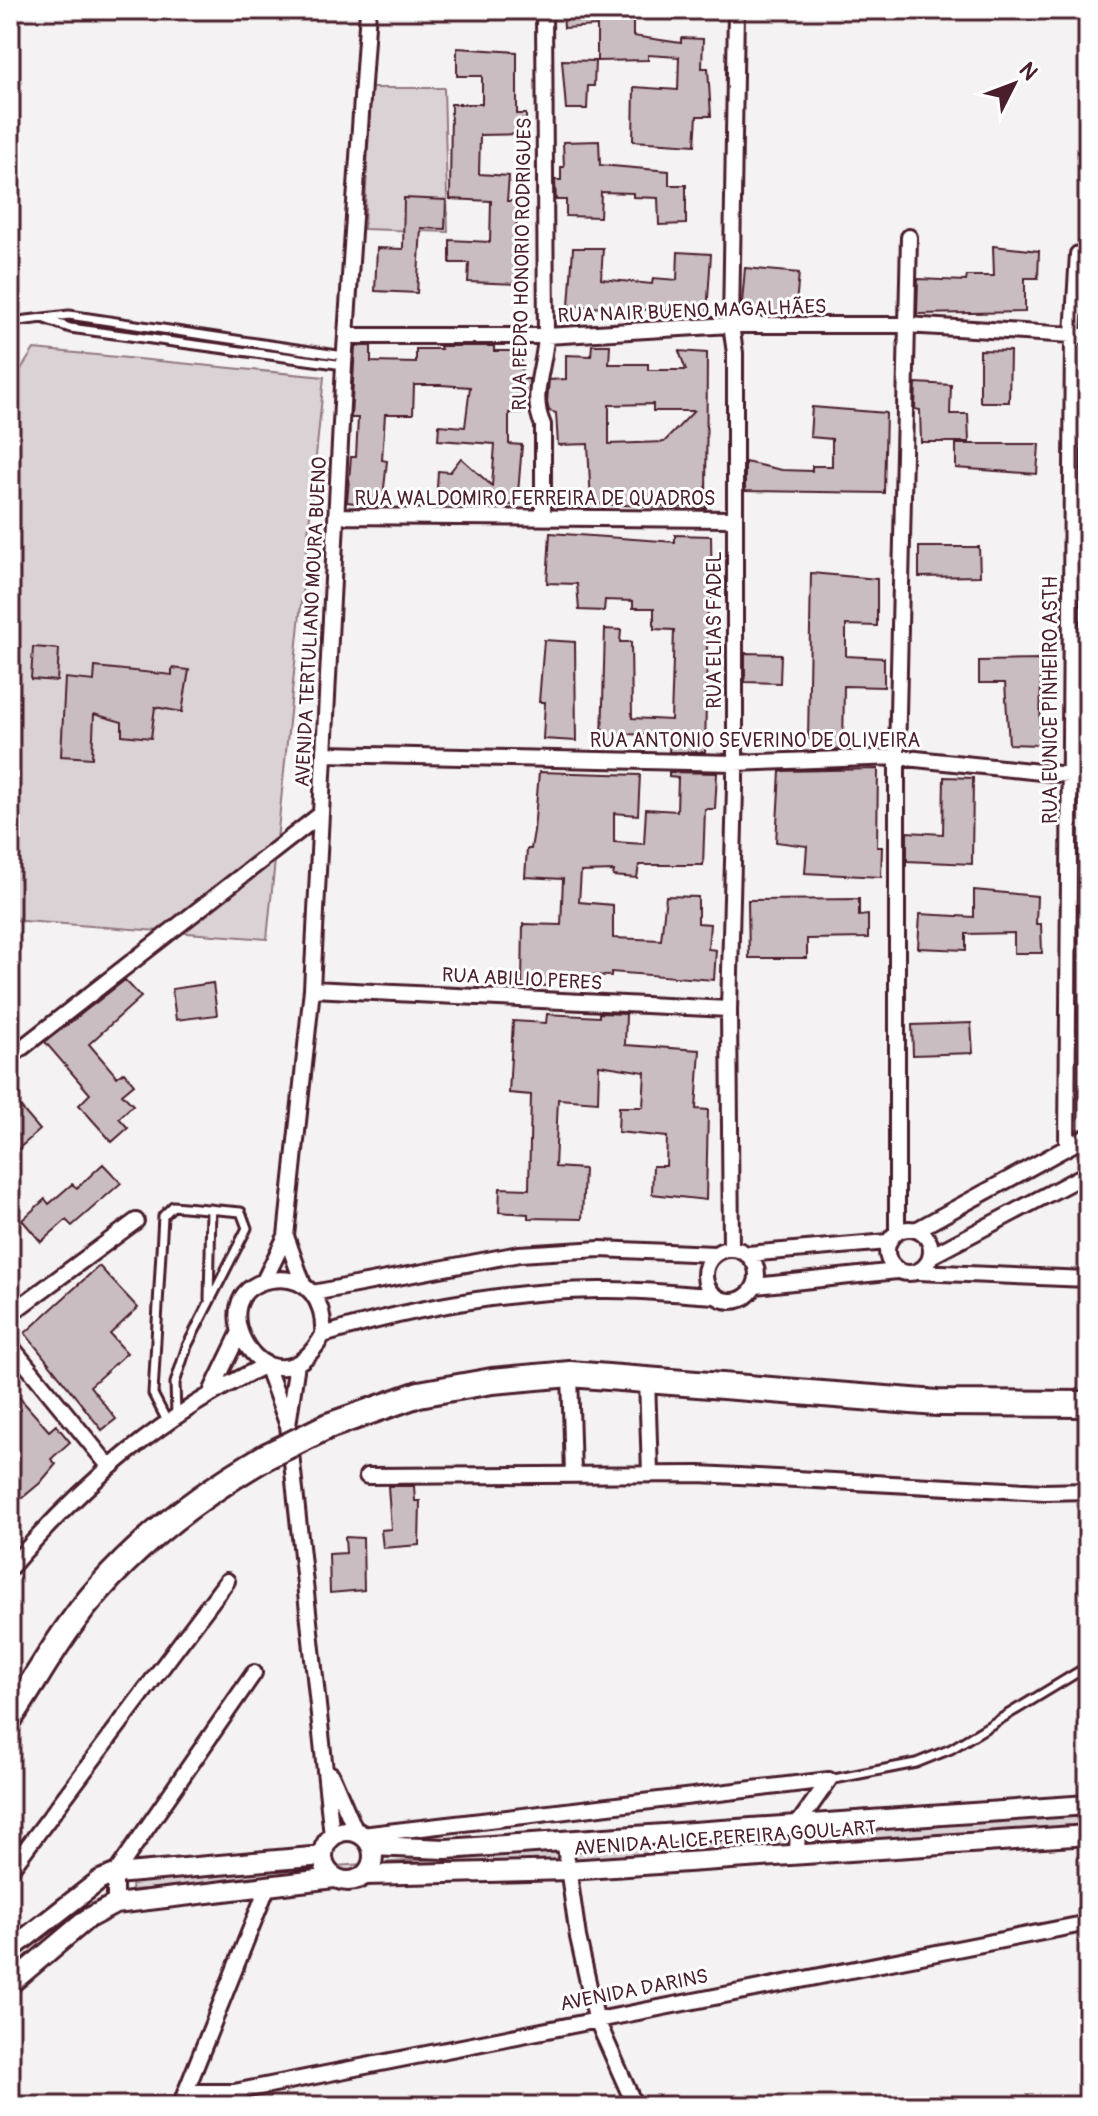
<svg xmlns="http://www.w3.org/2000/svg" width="1098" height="2116" font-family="Pangolin,sans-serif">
<rect width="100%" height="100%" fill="#f4f2f2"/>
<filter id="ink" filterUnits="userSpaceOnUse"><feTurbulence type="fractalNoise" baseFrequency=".0125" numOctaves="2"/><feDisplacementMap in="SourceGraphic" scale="16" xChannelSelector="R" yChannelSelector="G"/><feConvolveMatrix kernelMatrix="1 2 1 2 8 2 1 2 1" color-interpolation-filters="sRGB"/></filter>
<g filter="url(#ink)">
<path fill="#dbd2d5" stroke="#927880" stroke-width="2" d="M371 88H444L448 232 364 229Z
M34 349 324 377 267 939 10 920V386Z
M1088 1814V1828L131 1890 132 1880Z"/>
<path fill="#cabdc1" stroke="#4a1f2b" stroke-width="2" fill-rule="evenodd" d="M563 10H633V36L681 43V38L703 39 702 68H708L711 116H697L695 145 633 141 634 87 678 90 679 57 648 55V60L597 61V26L564 28Z
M457 48 517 52V114H526V134L480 135 479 174 509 176 507 201H516L518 284 468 282 469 263H450V240L490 242 491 201 450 199 451 104H482V76H457Z
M562 60 595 61 594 86H588L587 109H566Z
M599 141 600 165 669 171V185H686V224L659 225 658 198 633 197V193L601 192 600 217 566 216V200H556L555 180H561V167H564L563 142Z
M404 198 446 200 445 229 421 228 417 293 375 291 377 248 403 249Z
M993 246 1039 251 1038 278H1025V312L917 314 918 279 966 281 967 276H994Z
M573 248H603L601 279 652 284 653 278 677 280 678 252 711 254 707 313 569 306Z
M745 268 799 273 795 315 741 314Z
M592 345H610L609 364H648V370H686L679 351 707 353 706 508 591 504 588 444 558 445 556 413 549 411 547 402 549 380 566 379V355L591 356ZM653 404V411H694L664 442 609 444V405Z
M355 346H371V362L416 363V349H441L440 346H494V351H521L522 379H529V412L509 413V444L522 445 517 505 436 504 438 471 450 472 461 458 492 486 495 444 438 440 439 425 465 427 470 387 441 385H414L413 414H385L382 460 387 461 382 506 347 502 351 457H356L358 418H351Z
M980 350 1010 351 1009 402H980Z
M916 383 951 385 950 414H968L969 442H921L920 410 915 409Z
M812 407 886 413 884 493 745 491V462L782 470 812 471V466H832V439L810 437Z
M956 444H1039L1037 474 956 468Z
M550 533 675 542V535L711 536 712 598H708L705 752H669L670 736 626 734V742L602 741 605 629 621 630 620 642H631L632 718 671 720 674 630 654 629V608H633V601L605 600 604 611 579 610 577 584 547 583Z
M919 547H979L980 576 919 577Z
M811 573 877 579V626L846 625V656L884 658V687L844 686 843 749 826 750V739H808Z
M544 640 575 642 576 741 543 739 545 702H539Z
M33 647 59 649 57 681 31 679Z
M745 653 781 654 780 683 745 682Z
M1041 660 1040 745 1009 744 1005 683H979V661Z
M95 667 172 675V668L189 670 182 712 155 707 151 738 122 735V722L94 714 92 758 61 756 65 678 94 681Z
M878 769 877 847H882L881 877 805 873 807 846 776 842 780 771Z
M539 772 640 775 638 815 614 813V842L644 844 646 809 677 811 678 778 669 777V772L717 773 715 809H705L703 865H639L637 878 613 876 614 871 581 872 579 902 613 905V938L661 940 666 896 698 897V923L710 924 708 949 716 950 714 980 611 972V976L586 975 585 979 551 977V986L522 985 523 924 561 925 563 879 525 877 527 849H531L534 831Z
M944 777 973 778 972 864 907 861V832L943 834Z
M974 890 1037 896 1036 924H1041L1042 953H1014V933L966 934V950L918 948 920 914 974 917Z
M859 899V916L868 915V938L807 939V958H749L748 900Z
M125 980 141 997 89 1044 117 1077 124 1072 134 1084 122 1094 133 1105 119 1118 128 1128 112 1142 79 1105 90 1094 45 1042Z
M213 983 217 1015 176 1020 172 989Z
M599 1013 626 1014 625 1045 700 1050 696 1109 708 1110 706 1200 652 1194 653 1166H666L667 1137 618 1132 619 1107H643L645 1072 599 1065 598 1102 558 1099 555 1167 584 1169 582 1219 528 1218V1214L499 1212 500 1188 529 1189 531 1095 509 1093 513 1021 546 1023 547 1014 599 1017Z
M971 1023 973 1053 913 1055 912 1025Z
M10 1095 40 1130 10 1156Z
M103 1164 121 1183 72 1226 66 1220 41 1242 22 1220 45 1199 49 1204 72 1184 77 1188Z
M99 1266 138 1308 110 1334 127 1353 90 1386 116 1419 102 1430 25 1333Z
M10 1387 49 1431 56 1425 70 1442 51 1459 56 1464 40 1483 10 1508Z
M388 1486H414L415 1501H420L419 1545 383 1548 381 1530 391 1529Z
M345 1537 363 1538 364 1590 330 1593 329 1554 346 1553Z"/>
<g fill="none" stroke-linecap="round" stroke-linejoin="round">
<defs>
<path id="service" d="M45 319 70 328 344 365
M10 322 69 315 344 356
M209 1299 211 1209
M167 1421 153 1394 163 1216 173 1206 241 1212 247 1228 187 1346 175 1383 176 1415
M829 1780 916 1763 951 1749 1088 1666"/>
<path id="minor" d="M346 336H546L731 325H906L1088 336
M337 516 733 519
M543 517V425C529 395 545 367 546 336L544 10
M324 754 735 763 897 757 1088 777
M312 989 729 1009
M10 1057 321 814
M1067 1147 1073 335 1078 254
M887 1251a22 22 0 1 1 44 0a22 22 0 1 1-44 0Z
M916 1230 1088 1136
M897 1233V757L909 237
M286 1236 303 1284
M705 1275a26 26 0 1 1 52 0a26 26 0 1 1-52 0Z
M731 1249 729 1009 735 788V353L731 325 736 10
M748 1254 888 1242
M931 1256 1088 1173
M918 1272 1088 1279
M264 1281 286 1236 312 989 344 365 368 10
M755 1286 897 1271
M313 1293 519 1254 600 1249 714 1254
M10 1314 136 1221
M323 1335C325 1302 308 1274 271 1280 192 1292 270 1428 323 1335 412 1308 505 1291 599 1290 638 1289 677 1294 715 1296
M10 1345 109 1466
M297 1363 288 1425 332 1836
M570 1374 573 1474
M647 1379 650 1474
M212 1390 239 1334
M367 1476 699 1474 1044 1492 1088 1491
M10 1568C83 1483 165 1413 266 1365L287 1423
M331 1774 356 1832
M362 1835 829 1780
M564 1840 578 1937 596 2018 635 2106
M797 1856 798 1824 829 1780
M10 1870 227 1581
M115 1904V1874L254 1673
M187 2092H234L1088 1923
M180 2106 267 1888"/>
<path id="tertiary" d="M323 1856a25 25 0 1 1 50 0a25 25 0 1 1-50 0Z
M371 1846 446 1849 1088 1805
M365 1875 569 1870 1088 1835
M10 1950 100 1880 115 1874 323 1856
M10 1984 87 1919 115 1904 334 1878"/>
<path id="trunk" d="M328 1426 419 1394 492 1381 570 1374 937 1403 1088 1404
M10 1718C31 1687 49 1654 71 1624 121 1554 193 1499 267 1456"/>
</defs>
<use href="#service" stroke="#4a1f2b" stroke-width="13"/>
<use href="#minor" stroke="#4a1f2b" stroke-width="20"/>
<use href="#tertiary" stroke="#4a1f2b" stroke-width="24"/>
<use href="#trunk" stroke="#4a1f2b" stroke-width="30"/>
<use href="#service" stroke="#fff" stroke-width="7"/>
<use href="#minor" stroke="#fff" stroke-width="14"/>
<use href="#tertiary" stroke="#fff" stroke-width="18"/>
<use href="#trunk" stroke="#fff" stroke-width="24"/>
<defs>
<path id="trunk-bridge" d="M267 1456 328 1426"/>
</defs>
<use href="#trunk-bridge" stroke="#4a1f2b" stroke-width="30" stroke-linecap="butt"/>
<use href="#trunk-bridge" stroke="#fff" stroke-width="24"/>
</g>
</g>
<g text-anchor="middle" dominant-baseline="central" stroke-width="6" stroke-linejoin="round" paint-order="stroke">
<g font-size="20" fill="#4a1f2b" stroke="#fff">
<text transform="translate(522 264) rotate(-89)">RUA PEDRO HONORIO RODRIGUES</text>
<text transform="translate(692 311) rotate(-2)">RUA NAIR BUENO MAGALHÃES</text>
<text x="535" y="498">RUA WALDOMIRO FERREIRA DE QUADROS</text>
<text transform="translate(311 622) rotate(-87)">AVENIDA TERTULIANO MOURA BUENO</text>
<text transform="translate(714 630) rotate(-90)">RUA ELIAS FADEL</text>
<text transform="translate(1050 700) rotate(-90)">RUA EUNICE PINHEIRO ASTH</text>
<text x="755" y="740">RUA ANTONIO SEVERINO DE OLIVEIRA</text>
<text transform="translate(522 979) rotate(3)">RUA ABILIO PERES</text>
<text transform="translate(725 1838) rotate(-4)">AVENIDA ALICE PEREIRA GOULART</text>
<text transform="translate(634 1990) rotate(-11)">AVENIDA DARINS</text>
</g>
</g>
<rect width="1098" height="2116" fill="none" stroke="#fff" stroke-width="40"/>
<rect x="20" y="20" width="1058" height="2076" fill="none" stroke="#4a1f2b" stroke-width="3" filter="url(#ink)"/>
<g transform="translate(1014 84) rotate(48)" stroke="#ffffff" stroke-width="6" paint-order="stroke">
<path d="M0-6L14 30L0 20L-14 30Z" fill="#4a1f2b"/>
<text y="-12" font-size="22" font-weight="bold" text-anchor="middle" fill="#4a1f2b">N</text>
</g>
</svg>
